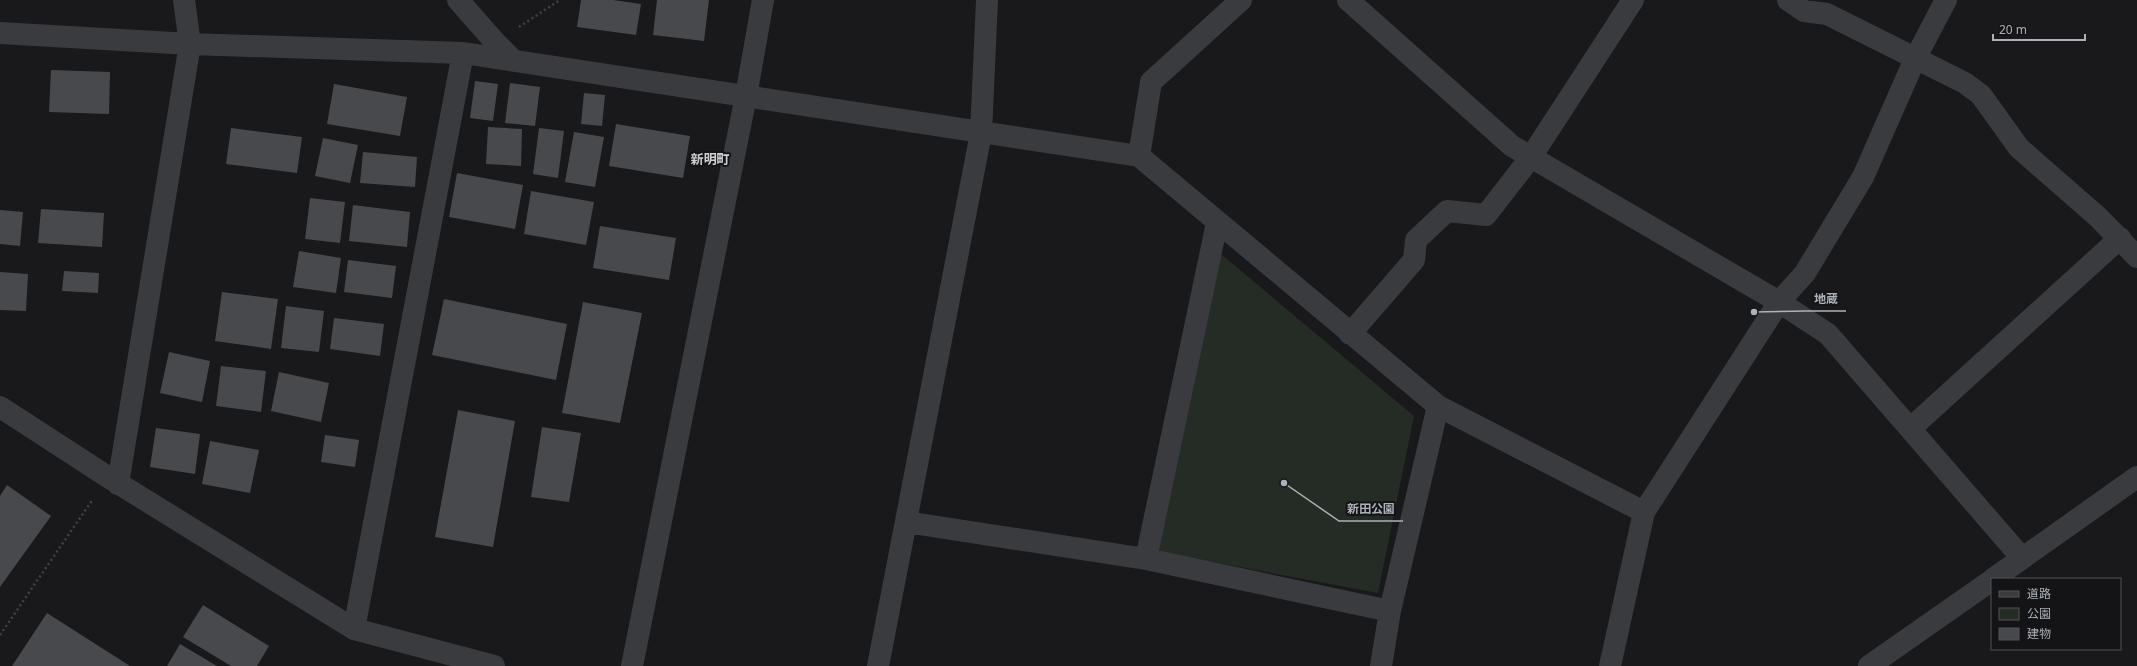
<svg xmlns="http://www.w3.org/2000/svg" width="2137" height="666" font-family="'Noto Sans','Noto Sans JP',sans-serif">
<rect width="100%" height="100%" fill="#19191b"/>
<path fill="#252c26" d="M1215 249 1414 416 1378 593 1155 551Z"/>
<path fill="#48494d" d="M581 0H613L641 4 636 35 577 27Z
M657 0H709L704 41 653 35Z
M51 70 110 72 109 114 49 112Z
M475 81 498 84 493 121 470 118Z
M510 83 540 87 535 126 505 123Z
M334 84 407 97 400 136 327 124Z
M584 93 605 95 602 126 581 124Z
M616 124 690 136 683 178 609 166Z
M488 127 522 129 521 166 486 164Z
M231 128 302 137 297 173 226 164Z
M539 128 564 131 558 178 533 174Z
M574 132 604 137 595 187 565 182Z
M323 138 358 145 350 183 315 176Z
M363 152 417 157 415 187 360 183Z
M457 173 523 185 515 229 449 217Z
M531 191 594 202 586 245 524 234Z
M310 198 345 202 340 243 305 239Z
M353 205 410 212 407 247 349 241Z
M41 209 104 213 102 247 38 243Z
M0 210 23 212 20 246 0 244Z
M600 226 676 238 669 280 593 268Z
M299 251 341 258 336 293 293 287Z
M348 260 396 266 392 298 344 292Z
M64 271 99 273 98 293 62 291Z
M0 272 28 274 26 311 0 310Z
M222 292 278 299 271 349 215 341Z
M444 299 567 324 556 380 432 355Z
M583 302 642 313 620 423 562 413Z
M286 306 324 311 319 352 281 348Z
M334 318 384 324 380 356 330 349Z
M169 352 210 361 202 402 160 393Z
M221 366 266 371 261 412 216 406Z
M279 372 329 383 321 422 271 411Z
M458 410 515 421 493 547 435 537Z
M542 427 581 433 569 502 531 497Z
M156 428 200 434 195 474 150 467Z
M325 435 359 440 355 467 321 462Z
M210 441 259 450 250 493 202 484Z
M7 485 51 516 0 587V496Z
M203 605 269 646 257 666H231L183 637Z
M47 613 130 666H12Z
M180 644 217 666H167Z"/>
<g fill="none" stroke-linecap="round" stroke-linejoin="round">
<path stroke="#414246" stroke-width="2.5" stroke-dasharray="2 3" stroke-linecap="butt" d="M519 27 560 0
M0 635 93 499"/>
<path stroke="#3a3b3f" stroke-width="22" d="M458 0 495 42 513 60
M1348 0 1512 146 1779 302 1828 334 2022 558
M1788 0 1804 11 1827 14 1965 83 1981 95 2019 148 2098 217 2137 257
M0 33 190 44 463 53 1139 156 1438 406 1644 512
M1139 156 1151 82 1241 0
M1350 334 1414 260 1416 240 1447 211 1486 215 1531 157 1633 0
M0 407 108 477 354 629 494 666
M1911 428 2120 238
M118 484 190 44 184 0
M906 522 1146 559 1390 611
M1146 559 1217 223
M1993 579 2137 477
M354 629 463 53
M632 666 746 96 763 0
M878 666 981 133 987 0
M1381 666 1390 611 1438 406
M1610 666 1644 512 1779 302 1805 273 1863 177 1915 59 1946 0
M1869 666 1992 580"/>
</g>
<g text-anchor="middle" dominant-baseline="central" stroke-width="4" stroke-linejoin="round" paint-order="stroke">
<g font-size="13" font-weight="bold" fill="#cdd0d5" stroke="#141416">
<text x="710" y="159">新明町</text>
</g>
</g>
<path fill="none" stroke="#adb1b9" stroke-width="1.5" d="M1754 312L1806 311H1846M1284 483L1339 521H1403"/>
<g fill="#adb1b9" stroke="#141416" stroke-width="1.5">
<circle cx="1754" cy="312" r="4"/>
<circle cx="1284" cy="483" r="4"/>
</g>
<g font-size="12" text-anchor="middle" font-weight="bold" fill="#adb1b9" stroke="#141416" stroke-width="4" stroke-linejoin="round" paint-order="stroke">
<text x="1826" y="303">地蔵</text>
<text x="1371" y="513">新田公園</text>
</g>
<rect x="1991" y="578" width="130" height="72" fill="#141416" stroke="#515357"/>
<rect x="1999" y="591" width="20" height="6" fill="#3a3b3f" stroke="#515357"/>
<text x="2027" y="598" font-size="12" fill="#adb1b9">道路</text>
<rect x="1999" y="608" width="20" height="12" fill="#252c26" stroke="#515357"/>
<text x="2027" y="618" font-size="12" fill="#adb1b9">公園</text>
<rect x="1999" y="628" width="20" height="12" fill="#48494d" stroke="#515357"/>
<text x="2027" y="638" font-size="12" fill="#adb1b9">建物</text>
<path d="M1993 34v6h92v-6" fill="none" stroke="#adb1b9" stroke-width="2"/>
<text x="1999" y="34" font-size="12" fill="#adb1b9" stroke="#141416" stroke-width="3" paint-order="stroke">20 m</text>
</svg>
